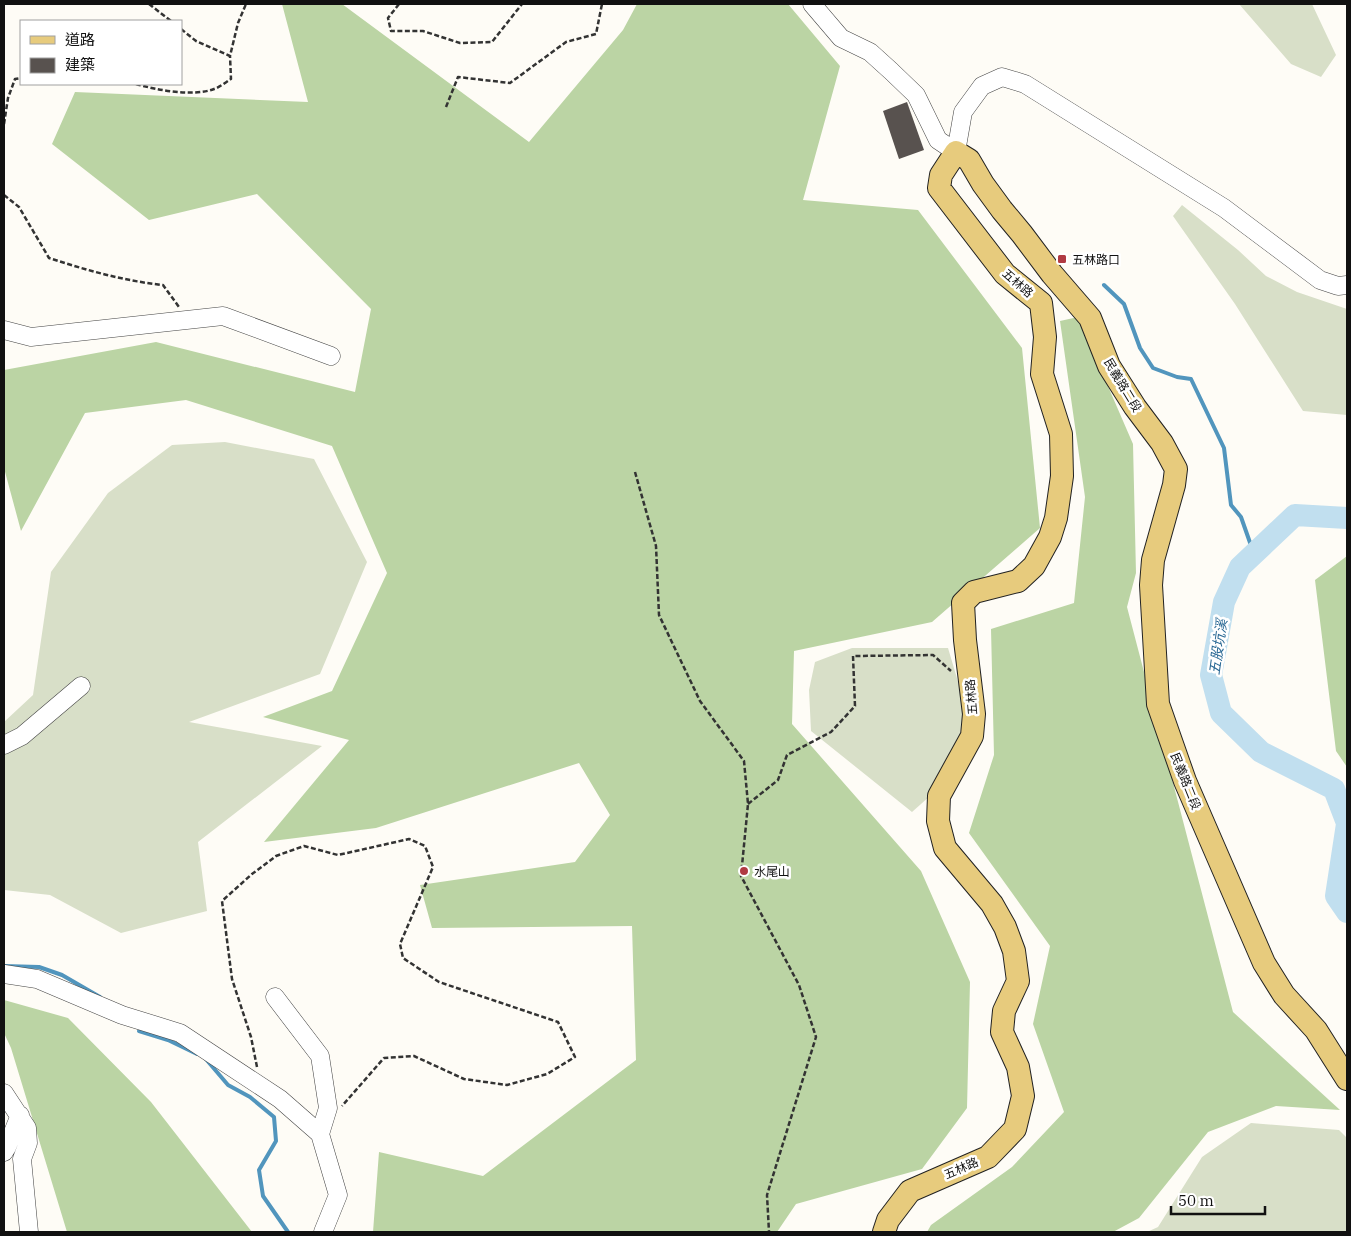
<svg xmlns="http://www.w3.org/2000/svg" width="1351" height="1236" font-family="'IBM Plex Serif','Noto Sans TC',serif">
<rect width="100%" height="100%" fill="#fefcf6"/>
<path fill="#bbd4a4" d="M282 4H342L529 142 623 30 637 4H788L840 66 803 200 918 210 1022 348 1040 528 932 622 794 651 792 724 921 871 970 982 967 1108 922 1169 796 1204 777 1232H373L379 1152 483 1176 636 1060 632 926 432 928 420 885 575 862 610 815 579 763 376 828 264 842 349 740 263 717 332 691 387 573 332 446 186 400 85 413 21 531 4 468V370L156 342 355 392 371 309 257 194 149 220 52 144 75 92 308 102Z
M1078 317 1133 444 1136 573 1127 607 1233 1012 1340 1110 1276 1106 1208 1132 1139 1218 1113 1232H927L931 1225 1012 1167 1064 1112 1033 1024 1050 946 969 833 994 755 991 629 1074 603 1085 497 1060 321Z
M1347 556V767L1336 751 1315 580Z
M4 1000 68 1018 151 1102 252 1232H67L11 1048 4 1033Z"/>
<path fill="#d8dfc8" d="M1239 4H1312L1336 55 1321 77 1291 64Z
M1182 205 1238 250 1266 276 1297 292 1347 309V415L1303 411 1235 304 1173 216Z
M225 442 314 459 367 562 320 674 189 722 322 746 198 842 207 911 121 933 50 895 4 890V722L33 695 51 572 108 493 172 445Z
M852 648H948L962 695V752L939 788 912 812 811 731 809 690 815 662Z
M1251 1123 1339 1130 1347 1138V1232H1147L1158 1227 1202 1157Z"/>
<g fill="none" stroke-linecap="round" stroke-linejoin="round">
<path stroke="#5195bd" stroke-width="4" d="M1104 285 1124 304 1140 348 1153 368 1177 377 1191 379 1224 448 1231 505 1241 517 1254 554
M4 966 39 967 62 975 100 997
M139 1031 168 1040 197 1054
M205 1058 228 1085 250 1097 274 1117 276 1141 259 1170 263 1196 288 1232"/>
<path stroke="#c1dfef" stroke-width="22" d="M1347 518 1295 515 1240 567 1224 602 1211 675 1221 713 1261 752 1334 789 1347 823
M1347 824 1336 896 1347 912"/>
</g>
<path fill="#58524f" d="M907 102 924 150 899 159 883 111Z"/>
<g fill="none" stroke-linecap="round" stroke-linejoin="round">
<defs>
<path id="minor" d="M812 4 841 38 870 52 891 71 916 95 938 140 956 152 963 112 982 86 1002 77 1025 84 1224 208 1320 280 1338 286 1347 285
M4 330 31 337 223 316 331 356
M4 745 22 736 81 686
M4 974 37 979 122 1015 180 1033 280 1099 320 1134 338 1195 323 1232
M275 997 320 1056 328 1108 320 1134
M4 1093 27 1128 28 1143 22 1159 29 1232
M4 1152 7 1147 20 1115"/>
<path id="major" d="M884 1232 888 1220 910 1191 988 1157 1015 1129 1023 1096 1018 1067 1002 1032 1004 1011 1018 981 1014 951 1005 927 992 904 945 848 938 821 939 796 972 736 974 714 965 640 963 603 974 592 1018 581 1034 566 1050 537 1056 518 1062 476 1061 434 1042 374 1045 337 1041 303 1005 274 939 188 941 175 956 152 969 160 983 184 1002 210 1022 234 1052 274 1090 318 1109 366 1135 407 1162 443 1176 469 1174 485 1153 560 1151 585 1158 704 1185 781 1264 963 1284 995 1316 1030 1347 1079"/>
</defs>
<use href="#minor" stroke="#444" stroke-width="19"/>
<use href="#major" stroke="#222" stroke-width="24"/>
<path stroke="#333" stroke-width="2.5" stroke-dasharray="5 2.5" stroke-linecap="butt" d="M149 4 171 21
M399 4 388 18 391 31H423L460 43 492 42 522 4
M181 29 196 41 230 56 238 23 246 4
M136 84C157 90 193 97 214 89 220 87 226 82 231 79L230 56
M446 107 458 77 510 83 566 42 596 34 602 4
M4 124 8 98 15 79 21 78
M4 195 19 207 49 258C86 270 124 281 163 285L179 307
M635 472 656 546 659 615 700 701 744 761 748 804 741 876 799 985 816 1037 767 1195 769 1232
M748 804 778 780 787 755 831 732 855 706 853 656 933 655 951 671
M257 1067 251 1037 232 979 222 901 252 874 276 856 304 846 338 855 409 839 425 846 433 867 400 944 403 958 439 982 558 1022 575 1057 547 1074 507 1085 464 1079 414 1056 384 1058 342 1106"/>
<use href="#minor" stroke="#fff" stroke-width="18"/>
<use href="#major" stroke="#e7cb7d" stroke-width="22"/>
</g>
<g fill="#b03a42" stroke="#fff" stroke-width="2">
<rect x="1057" y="254" width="10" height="10" rx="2.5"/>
<circle cx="744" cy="871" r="5"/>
</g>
<g text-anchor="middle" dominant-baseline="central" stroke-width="5" stroke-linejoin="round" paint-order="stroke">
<g font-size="12" fill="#111" stroke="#fff" text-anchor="start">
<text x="1072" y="259">五林路口</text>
<text x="754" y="871">水尾山</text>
</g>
<g font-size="12" fill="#111" stroke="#fff">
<text transform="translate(1018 283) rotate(41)">五林路</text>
<text transform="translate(1123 385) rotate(59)">民義路二段</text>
<text transform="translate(971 697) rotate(-95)">五林路</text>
<text transform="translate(1186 781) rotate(68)">民義路二段</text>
<text transform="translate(961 1168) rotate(-23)">五林路</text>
</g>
<g font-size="14" font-style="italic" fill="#296894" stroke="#fff">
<text transform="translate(1218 647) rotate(-82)">五股坑溪</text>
</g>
</g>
<rect width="1351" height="1236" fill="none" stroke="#111111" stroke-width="10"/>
<rect x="20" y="20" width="162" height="65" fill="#ffffff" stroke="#a0a0a0"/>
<rect x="30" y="36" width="25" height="8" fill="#e7cb7d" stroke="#a0a0a0"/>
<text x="65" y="45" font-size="15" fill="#111111">道路</text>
<rect x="30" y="58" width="25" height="15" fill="#58524f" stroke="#a0a0a0"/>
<text x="65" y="70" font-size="15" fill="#111111">建築</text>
<path d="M1171 1206v8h94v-8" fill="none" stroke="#111111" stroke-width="2.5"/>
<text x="1178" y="1206" font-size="15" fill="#111111" stroke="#ffffff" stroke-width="4" paint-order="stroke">50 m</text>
</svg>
